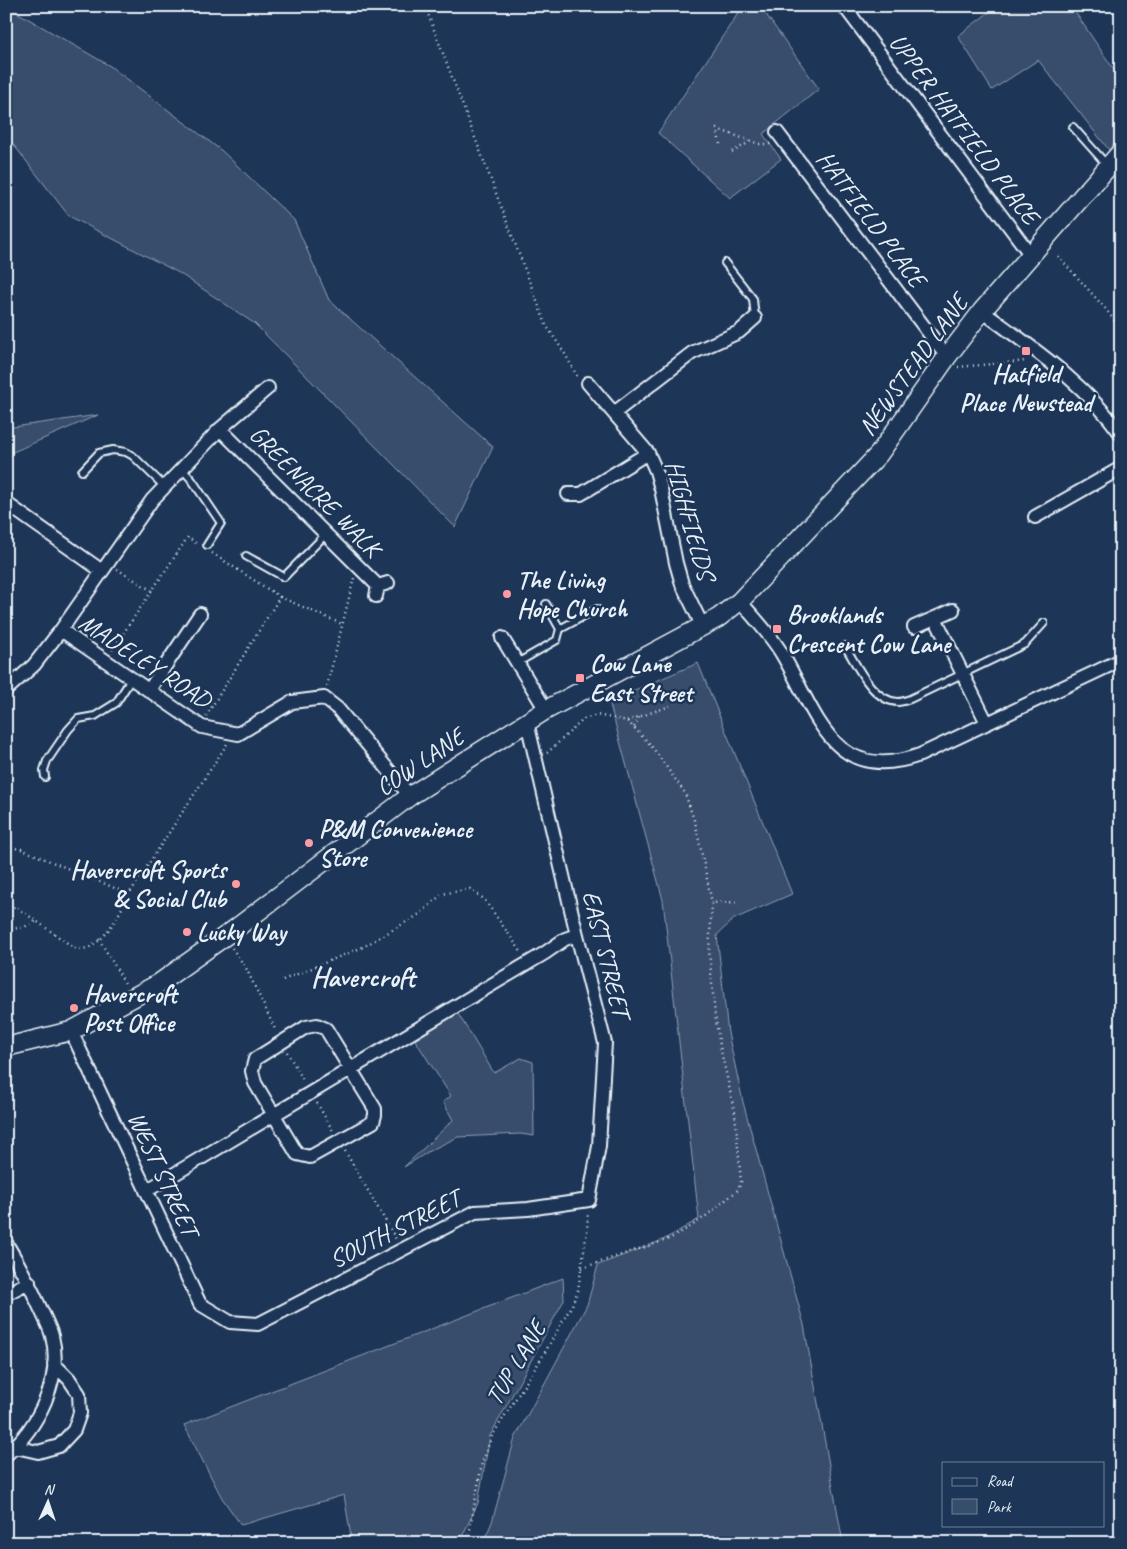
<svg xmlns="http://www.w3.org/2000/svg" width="1127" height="1549" font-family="Caveat,sans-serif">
<rect width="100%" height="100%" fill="#1d3557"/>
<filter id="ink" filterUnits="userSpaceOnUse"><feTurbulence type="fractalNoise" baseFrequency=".02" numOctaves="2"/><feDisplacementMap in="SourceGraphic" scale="10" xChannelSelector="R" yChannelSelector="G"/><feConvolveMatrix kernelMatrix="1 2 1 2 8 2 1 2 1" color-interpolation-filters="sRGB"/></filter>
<g filter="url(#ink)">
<path fill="#374d6c" stroke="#909fb2" d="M6 6 110 66 222 151 294 220 329 300 493 447 455 527 255 324 179 273 69 216 6 135Z
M743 6H760L819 89 763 134 781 159 730 198 658 133Z
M997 6H1071L1121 80V135L1109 150 1038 60 992 90 958 36Z
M98 415 6 455V428Z
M698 663 792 894 734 919 717 935 728 1033 743 1102 804 1325 843 1543H483L492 1522 515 1438 587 1305 598 1265 663 1240 699 1219 663 900 609 701Z
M457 1012 494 1073 521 1058 533 1062 534 1136 520 1134 458 1137 431 1150 404 1167 453 1120 443 1102 451 1096 415 1040Z
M563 1278 564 1300 490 1436 478 1503 459 1543H352L344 1495 241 1525 222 1498 184 1425Z"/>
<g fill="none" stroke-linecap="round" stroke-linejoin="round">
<defs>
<path id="lane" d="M1073 127 1107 165
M725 263 753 299 755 318
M182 469 192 480 221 523 207 545
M82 471 99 453 113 450 126 452 133 456 165 487
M246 556 284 577 326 534
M546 604 560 629 597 609
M845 646C857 665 872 701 898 702 902 702 907 700 910 699L1025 644 1044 623
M517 663 557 640 560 629
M45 777 44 770 47 761 68 730 78 719 95 716 116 703 132 678"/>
<path id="street" d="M844 6 1030 254
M777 132 947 357
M982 311C1032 348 1085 383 1121 434
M588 383 648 453 656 471 661 489 676 563 682 584 703 627
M614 413 692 353 739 332 755 318
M220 429 378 586
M568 494H581L648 453
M10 506 102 571
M1035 517 1121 468
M376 596 378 586 388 583
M740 601C754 618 771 635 782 654 817 713 832 786 920 755L1121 660
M935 618 987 723
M914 627 953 610
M61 630 152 500 220 429 268 388
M502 638 546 710
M6 690 34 665 61 630 202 727 238 734 292 702 324 698 338 709 410 796
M149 690 200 614
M317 1025 326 1029 375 1109V1115L373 1122 310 1157 297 1154 255 1083 252 1071 255 1059 306 1027Z
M71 1031 200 1304 230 1322 258 1324 475 1212 528 1209 589 1200 599 1146 605 1043 577 935 527 722
M146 1191 545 953 565 939 577 935
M6 1243C20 1266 32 1289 43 1314 46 1321 50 1328 52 1336 63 1379 38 1427 6 1455
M6 1294 29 1282
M16 1447 38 1452 59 1446 74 1430 80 1413 79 1394 69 1379 54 1364"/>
<path id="secondary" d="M6 1047 71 1031 158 984 235 929 410 796 546 710 718 618 740 601 879 454 947 357 982 311 1121 152"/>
</defs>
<use href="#lane" stroke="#e8f1f8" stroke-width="10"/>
<use href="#street" stroke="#e8f1f8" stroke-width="16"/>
<use href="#secondary" stroke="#e8f1f8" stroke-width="21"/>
<path stroke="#e8f1f8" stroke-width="2.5" stroke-dasharray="1 4" stroke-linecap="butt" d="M425 6 546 325 565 354 577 376
M720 144 717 129 759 144H771
M732 152 748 143 749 141
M1058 256 1104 307 1121 329
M958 367 1027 361
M212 553 280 597
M117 569 152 591
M112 650 188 537 197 544
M327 686 354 578
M206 716 280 597 342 624
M627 721 670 706
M634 727 640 716
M547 753 584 719 597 715 627 721 650 744 685 793 696 826 712 903
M6 847 21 849 129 894 227 744
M6 914 15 906 73 947C98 959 121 911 129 894
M6 930 24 927 37 921
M99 939 126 985
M232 948 246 968 276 1031
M283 980 363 947 420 914 442 894 470 889 484 899 522 953
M287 1052 304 1081
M317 1103 333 1131
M345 1151 396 1239
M582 1268 669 1239 690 1227 706 1216 738 1190 741 1182 735 1113 721 1051 715 1016 709 950 712 903 736 902
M464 1543 470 1529 482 1463 492 1436 541 1359 572 1305 578 1290 587 1231 588 1212"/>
<use href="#lane" stroke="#1d3557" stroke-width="6"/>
<use href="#street" stroke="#1d3557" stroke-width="12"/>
<use href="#secondary" stroke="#1d3557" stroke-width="18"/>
</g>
</g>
<g fill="#ff9aa2" stroke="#1d3557" stroke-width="2">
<rect x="1021" y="346" width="10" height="10" rx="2.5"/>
<circle cx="507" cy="594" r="5"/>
<rect x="772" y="624" width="10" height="10" rx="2.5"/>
<rect x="575" y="673" width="10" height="10" rx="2.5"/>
<circle cx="309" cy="843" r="5"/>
<circle cx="236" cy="884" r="5"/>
<circle cx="187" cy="932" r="5"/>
<circle cx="74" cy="1008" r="5"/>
</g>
<g text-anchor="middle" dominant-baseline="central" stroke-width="5" stroke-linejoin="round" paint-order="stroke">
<g font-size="25" fill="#e8f1f8" stroke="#1d3557">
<text transform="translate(964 129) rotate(53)">UPPER HATFIELD PLACE</text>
<text transform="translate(871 219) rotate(53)">HATFIELD PLACE</text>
<text transform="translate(913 365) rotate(-54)">NEWSTEAD LANE</text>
<text transform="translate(315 491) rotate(45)">GREENACRE WALK</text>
<text transform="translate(690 520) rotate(74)">HIGHFIELDS</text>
<text transform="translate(145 661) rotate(33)">MADELEY ROAD</text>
<text transform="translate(420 762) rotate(-34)">COW LANE</text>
<text transform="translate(606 954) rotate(76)">EAST STREET</text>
<text transform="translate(163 1174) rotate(65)">WEST STREET</text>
<text transform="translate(395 1229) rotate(-27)">SOUTH STREET</text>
<text transform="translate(516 1363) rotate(-59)">TUP LANE</text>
</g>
<g font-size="25" font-weight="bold" fill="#e8f1f8" stroke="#1d3557" text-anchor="start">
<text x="1026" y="374" text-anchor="middle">Hatfield<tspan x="1026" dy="29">Place Newstead</tspan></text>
<text x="517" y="580">The Living<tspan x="517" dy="29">Hope Church</tspan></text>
<text x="787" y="615">Brooklands<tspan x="787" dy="29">Crescent Cow Lane</tspan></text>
<text x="590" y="664">Cow Lane<tspan x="590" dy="29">East Street</tspan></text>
<text x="319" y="829">P&amp;M Convenience<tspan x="319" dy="29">Store</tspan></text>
<text x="226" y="870" text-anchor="end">Havercroft Sports<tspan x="226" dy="29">&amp; Social Club</tspan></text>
<text x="197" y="932">Lucky Way</text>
<text x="84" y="994">Havercroft<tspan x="84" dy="29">Post Office</tspan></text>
</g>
<g font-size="28" font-weight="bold" fill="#e8f1f8" stroke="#1d3557">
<text x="363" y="976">Havercroft</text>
</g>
</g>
<rect width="1127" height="1549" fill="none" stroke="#1d3557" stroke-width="25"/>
<rect x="12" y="12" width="1102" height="1524" fill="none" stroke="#e8f1f8" stroke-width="2" filter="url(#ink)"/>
<rect x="942" y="1462" width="162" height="65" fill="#1d3557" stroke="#6e8097"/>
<rect x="952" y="1478" width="25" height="8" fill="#1d3557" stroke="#6e8097"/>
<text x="987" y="1486" font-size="15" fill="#e8f1f8">Road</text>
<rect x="952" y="1499" width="25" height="15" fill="#374d6c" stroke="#6e8097"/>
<text x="987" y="1512" font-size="15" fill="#e8f1f8">Park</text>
<g transform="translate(48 1502) rotate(3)" stroke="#1d3557" stroke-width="4" paint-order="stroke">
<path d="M0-4L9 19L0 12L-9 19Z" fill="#e8f1f8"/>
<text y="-8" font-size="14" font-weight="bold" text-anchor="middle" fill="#e8f1f8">N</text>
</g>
</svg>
